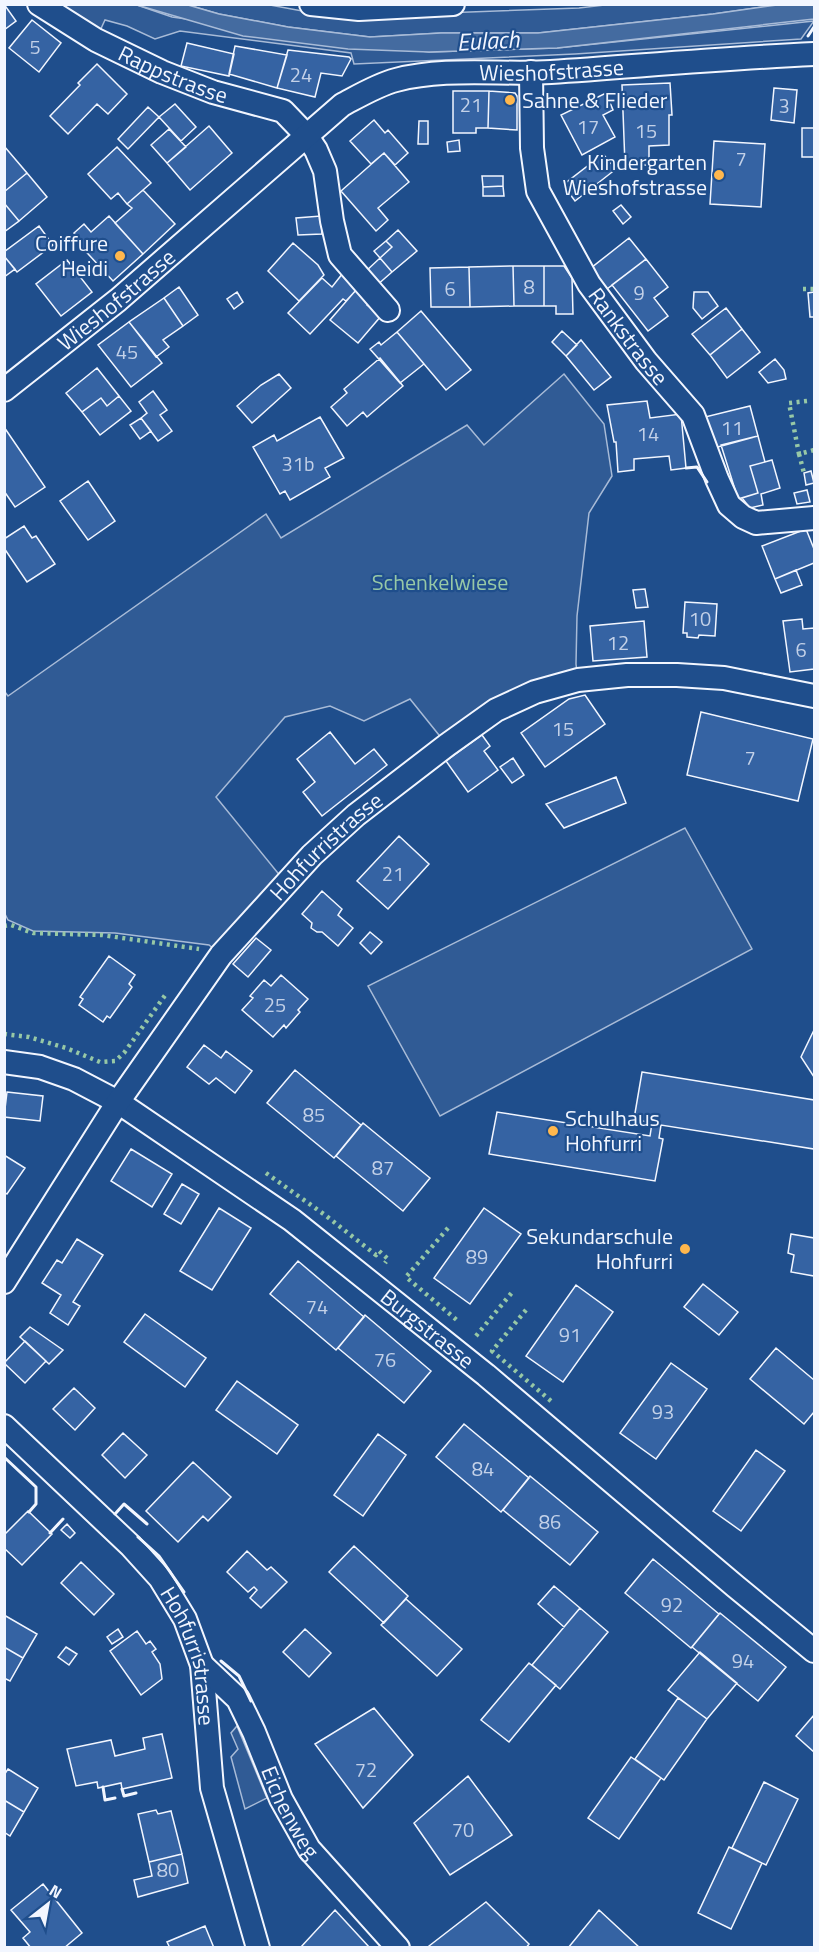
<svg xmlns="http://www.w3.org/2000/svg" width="819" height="1952" font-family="'Titillium Web',sans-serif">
<rect width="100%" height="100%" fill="#1f4e8c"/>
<path fill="#305b95" stroke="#a8bbd7" stroke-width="1.5" d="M613 4 777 5 713 14 538 33H441L370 37 288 27 219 14 188 5H270L313 13 362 16 579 8Z
M53 5H137L172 17 429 52 557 48 814 21 801 39 575 54 354 64 351 53 180 31 155 39 127 26 105 20 98 35Z
M564 374 604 424 612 476 589 513 577 616 576 664 578 680 447 745 410 699 364 721 330 706 285 717 216 797 286 883 221 955 209 945 115 933 33 931 8 920 5 914V692L8 696 266 514 281 538 467 425 484 445Z
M685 828 752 949 440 1116 368 986Z
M237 1726 267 1798 245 1809 231 1757 238 1749 231 1733Z"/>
<path fill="#446ba0" stroke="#a8bbd7" stroke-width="1.5" d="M777 5H814V19L557 48 429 52 348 49 243 36 137 5H188L219 14 288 27 370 37 441 33H538L713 14Z"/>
<path fill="#3563a3" stroke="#f2f6ff" stroke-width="1.5" d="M6 7 16 21 4 30V8Z
M32 20 61 43 39 72 9 48Z
M187 43 234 54 229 76 181 66Z
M235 46 287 55 277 88 229 74Z
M288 50 349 57 351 59 342 76 321 73 315 97 277 88Z
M97 64 127 94 108 114 97 104 68 134 50 116 80 85 78 83Z
M670 83 672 115H669V145L649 146V165H625L622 85Z
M774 88 797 90 794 123 771 120Z
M453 91H489L488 128H476V133H453Z
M489 91 515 93 517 96V130L488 128Z
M606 93 613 110 603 115 615 137 582 155 561 115Z
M175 104 196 127 181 141 159 117Z
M148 107 159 117 128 149 118 139Z
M374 120 385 133 388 130 408 153 395 165 384 153 371 164 350 141Z
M419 121H428V144H418Z
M209 126 232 153 190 190 167 163Z
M802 128H814V157H802Z
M169 129 186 147 167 163 151 145Z
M459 140 460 151 448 152 447 142Z
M714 141 765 144 761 207 710 204Z
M4 146 27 173 4 192Z
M117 147 151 183 127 204 118 193 111 199 88 174Z
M384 153 409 182 378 208 388 220 376 231 341 191Z
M603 154 616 169 575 201 563 185Z
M27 173 47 197 19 221 4 203V192Z
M482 176H503V186L483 187Z
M503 186 504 196H483V187Z
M143 190 175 224 143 254 115 223 132 208 127 204Z
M4 203 19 221 4 232Z
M621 205 631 217 623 224 613 211Z
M109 216 143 254 113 281 78 243 81 241 74 233 84 224 91 232Z
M321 216 322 234 298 235 296 218Z
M39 226 53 245 17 272 4 256V252Z
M398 230 417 251 392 272 380 258 392 247 386 241Z
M629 238 646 259 607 289 591 268Z
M386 241 392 247 380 258 374 251Z
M293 243 318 265 324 275 299 301 268 271Z
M4 256 15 269 4 277Z
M380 258 392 272 376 286 365 272Z
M646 259 668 287 654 298 668 316 648 331 612 285Z
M67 260 92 292 61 316 36 284Z
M513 266H544V306H514Z
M513 266 514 306 470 307 469 267Z
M544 266H564L572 278 573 314H556V306H544Z
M469 267 470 307H431L430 268Z
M343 273 358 288 346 301 343 299 310 334 288 313 322 278 332 287Z
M179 287 198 315 183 326 164 298Z
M356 290 370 302 367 305 381 316 358 343 330 320Z
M237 292 243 302 234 309 227 299Z
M694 292H708L718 306 702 319 693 308Z
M814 292V317H810L808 293Z
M164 298 183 326 163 340 169 347 156 357 129 322Z
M726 308 742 329 710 355 692 334Z
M421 311 471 370 446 390 397 332Z
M129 322 162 363 131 387 98 345Z
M742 329 760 352 727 378 710 355Z
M562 331 577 345 566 356 552 342Z
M397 332 424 364 400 383 370 349 379 342 381 345Z
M581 340 611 377 594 390 566 356Z
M380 358 403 386 367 417 363 412 347 426 331 407 347 393 344 389Z
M775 359 784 370 786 379 768 383 759 372Z
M97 368 119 396 107 406 101 398 82 412 66 393Z
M279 374 291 388 252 423 237 406 261 385Z
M153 391 167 410 160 415 172 431 158 441 141 418 147 413 139 402Z
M119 396 131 411 100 435 82 412 101 398 107 406Z
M647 401 650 418 681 414 686 468 671 470 669 456 634 459V470L618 472 616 442H614L607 405Z
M750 406 758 436 714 448 705 417Z
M320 417 344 458 325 468 330 477 290 500 285 491 280 494 253 447 274 435 277 441Z
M141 418 151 431 140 439 130 425Z
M4 427 45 487 15 507 4 491Z
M758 436 765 462 750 466 758 493 738 499 721 445Z
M772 460 780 488 761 494 763 505 750 508 742 498 758 493 750 466Z
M811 471 814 483 806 485 804 473Z
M88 481 115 521 88 540 60 501Z
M807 490 810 502 797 504 794 493Z
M24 526 32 538 36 536 55 564 27 582 4 548V539Z
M806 529 814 549V563L775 579 762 546Z
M796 570 802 585 781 593 775 579Z
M645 589 648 607 636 608 633 590Z
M685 602 717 604 715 636 699 635 698 638 687 637V633H683Z
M802 619 803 629 814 628V669L790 672 783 621Z
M644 621 647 657 593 661 590 626Z
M585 695 605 724 545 767 521 733 569 699Z
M701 712 813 739 798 801 687 775Z
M330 732 355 764 374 749 387 765 322 816 303 792 315 782 297 759Z
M482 735 490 746 484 751 498 770 468 792 446 761Z
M513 758 524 775 512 783 500 767Z
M616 777 626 803 564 828 546 804Z
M399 836 429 864 388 909 357 881Z
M322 891 342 909 338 915 353 928 338 946 322 932H317L311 928 312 923 302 914Z
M370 932 382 942 371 954 360 943Z
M256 938 271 950 248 977 233 964Z
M109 956 135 975 129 984 132 987 110 1018 107 1016 103 1022 79 1005 83 999 80 997Z
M281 975 308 999 298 1010 300 1012 286 1028 284 1025 273 1037 242 1010 253 998 250 996 264 980 271 986Z
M814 1030V1077L801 1057Z
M204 1045 221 1058 226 1051 252 1071 235 1093 216 1078 209 1084 187 1067Z
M295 1070 361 1125 334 1158 267 1103Z
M642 1072 814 1100V1149L661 1125 659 1138 663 1139 655 1181 489 1154 497 1112 650 1136 652 1123 634 1119Z
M7 1092 43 1096 40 1121 4 1117Z
M363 1123 430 1178 403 1211 336 1156Z
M131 1149 172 1174 152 1207 111 1181Z
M4 1155 25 1168 7 1194 4 1192Z
M182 1184 199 1194 181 1224 164 1214Z
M219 1208 251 1228 212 1290 180 1271Z
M484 1208 521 1234 470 1304 434 1278Z
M791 1234 814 1238V1276L791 1272 794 1255 788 1253Z
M77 1239 103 1255 73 1302 80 1306 68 1325 50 1313 61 1295 42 1283 57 1260 62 1263Z
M298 1261 364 1317 336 1350 270 1294Z
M703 1284 738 1312 719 1335 684 1307Z
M576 1285 613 1312 563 1382 526 1356Z
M145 1314 206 1358 185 1387 124 1342Z
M365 1315 431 1371 404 1403 338 1348Z
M30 1327 63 1350 49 1364 20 1337Z
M25 1341 46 1361 25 1383 4 1363Z
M776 1348 814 1380V1412L804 1424 750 1379Z
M671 1363 707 1389 656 1459 620 1433Z
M237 1381 298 1425 277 1454 216 1410Z
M74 1388 95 1408 75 1430 53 1409Z
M464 1424 529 1478 501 1512 436 1457Z
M123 1433 147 1455 125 1478 102 1455Z
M378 1434 406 1455 363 1516 334 1495Z
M756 1450 785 1471 741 1531 713 1511Z
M193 1462 231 1497 208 1521 203 1516 178 1542 146 1511Z
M530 1476 598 1532 570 1565 503 1510Z
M28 1511 52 1534 22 1565 4 1548V1535Z
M67 1524 75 1533 70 1538 61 1530Z
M354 1546 408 1596 384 1623 329 1572Z
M247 1551 267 1570 271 1567 287 1582 261 1608 250 1598 257 1590 254 1587 248 1592 227 1572Z
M653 1559 719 1614 691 1648 625 1593Z
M81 1562 114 1594 94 1615 61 1583Z
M554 1586 580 1608 564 1627 538 1604Z
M406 1599 462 1649 437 1676 381 1625Z
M580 1608 608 1632 560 1689 532 1665Z
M720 1613 786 1667 758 1701 692 1647Z
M4 1615 37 1634 23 1658 4 1647Z
M118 1629 123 1637 112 1644 107 1637Z
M305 1629 331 1653 309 1677 283 1652Z
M137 1631 146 1644 150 1641 156 1649 152 1652 160 1664 162 1679 141 1695 110 1651Z
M4 1647 23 1658 10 1681 4 1678Z
M66 1647 77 1654 69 1665 58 1657Z
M700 1652 737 1683 707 1719 668 1690Z
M529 1663 556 1685 509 1742 481 1720Z
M678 1698 707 1719 664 1780 635 1759Z
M374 1708 413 1755 363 1808 315 1744Z
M814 1715V1752L796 1736Z
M162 1734 172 1778 122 1789 121 1783 98 1788 97 1782 76 1786 67 1749 111 1740 115 1756 145 1749 143 1738Z
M631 1757 661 1778 619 1839 588 1818Z
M8 1769 38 1788 24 1812 4 1800V1775Z
M468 1776 512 1835 450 1875 414 1823Z
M764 1782 798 1799 766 1865 732 1848Z
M4 1800 24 1812 10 1836 4 1832Z
M156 1810 158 1814 171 1811 182 1854 149 1862 138 1814Z
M729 1847 762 1863 731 1929 698 1913Z
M182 1854 188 1883 138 1897 134 1880 152 1876 149 1862Z
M43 1884 82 1933 64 1948H31L23 1938 30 1932 11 1910Z
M486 1902 529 1944 526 1948H431L429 1946Z
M335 1910 370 1948H300Z
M599 1910 640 1948H568Z
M205 1926 214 1948H170L167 1942Z"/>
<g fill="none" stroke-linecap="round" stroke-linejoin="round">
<defs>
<g id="street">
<path id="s1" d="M39 4 96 40 162 72 213 92 283 111 306 135 316 150 325 171 332 221 340 255 388 310"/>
<path d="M311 4 359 9 453 4"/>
<path id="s2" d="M531 72 532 148 538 191 589 284 646 361 693 415 717 479 729 505 743 517 756 523 814 518"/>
<path id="s3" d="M4 390 118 300 342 105C359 96 377 85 396 80 446 67 499 75 551 72 639 66 726 58 814 54"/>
<path id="s4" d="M4 1062 40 1067 74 1079 118 1102 292 1220 486 1375 735 1586 814 1651"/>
<path id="s5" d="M4 1282 118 1102 221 955 312 855 356 815 447 745 496 710 535 692 578 680 627 675H677L724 678 814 696"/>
<path id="s6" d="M4 1426 131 1546 160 1578 185 1619 202 1665 212 1788 258 1948"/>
<path id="s7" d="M202 1665 238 1699 254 1732 281 1799 309 1849 398 1948"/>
</g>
</defs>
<use href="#street" stroke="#f2f6ff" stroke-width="26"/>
<use href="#street" stroke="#1f4e8c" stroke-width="22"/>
<path stroke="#97c8a6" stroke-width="4.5" stroke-dasharray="3 4.5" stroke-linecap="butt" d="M803 289H814
M807 401 789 403 799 454 814 450
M799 454 804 473
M4 926 11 925 33 933 102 935 199 949
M4 1034 29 1037 66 1048 100 1062 115 1061 124 1053 166 994
M266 1173 325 1215 376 1255 379 1251 388 1259 385 1263
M448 1228 406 1277 458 1321
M526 1310 492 1351 551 1401
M476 1336 514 1290"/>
<path stroke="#f2f6ff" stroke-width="3" d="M808 36 814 27
M686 468 697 467 707 482
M4 1457 36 1487V1504L29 1512
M115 1514 124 1504 147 1524
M50 1533 63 1519
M138 1537 159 1556 184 1592
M221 1661 239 1676 251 1701
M103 1787 105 1800 115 1798
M122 1789 124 1796 136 1793"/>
</g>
<g fill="#ffb74d" stroke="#1f4e8c" stroke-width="2">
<circle cx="510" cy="100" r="6"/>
<circle cx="719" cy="175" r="6"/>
<circle cx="120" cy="256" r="6"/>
<circle cx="553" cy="1131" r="6"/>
<circle cx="685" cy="1249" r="6"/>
</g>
<g text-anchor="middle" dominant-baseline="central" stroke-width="4.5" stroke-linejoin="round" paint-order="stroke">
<g font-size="20" fill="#c3d1e8">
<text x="35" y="46">5</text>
<text x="301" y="74">24</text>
<text x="471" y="104">21</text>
<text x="784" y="105">3</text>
<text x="588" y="126">17</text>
<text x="646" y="130">15</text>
<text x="741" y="158">7</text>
<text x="529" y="286">8</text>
<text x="450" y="288">6</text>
<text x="639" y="292">9</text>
<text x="127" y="351">45</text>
<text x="732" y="427">11</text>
<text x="648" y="433">14</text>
<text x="298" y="463">31b</text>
<text x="700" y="618">10</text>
<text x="618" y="642">12</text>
<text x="801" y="649">6</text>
<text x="563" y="728">15</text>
<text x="750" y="757">7</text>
<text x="393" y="873">21</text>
<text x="275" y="1004">25</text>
<text x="314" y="1114">85</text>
<text x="383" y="1167">87</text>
<text x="477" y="1256">89</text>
<text x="317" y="1306">74</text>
<text x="570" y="1334">91</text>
<text x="385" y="1359">76</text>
<text x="663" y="1411">93</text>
<text x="483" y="1468">84</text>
<text x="550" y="1521">86</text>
<text x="672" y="1604">92</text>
<text x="743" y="1660">94</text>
<text x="366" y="1769">72</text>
<text x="463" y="1829">70</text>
<text x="168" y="1869">80</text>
</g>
<g font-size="22" fill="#f2f6ff" stroke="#1f4e8c">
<text stroke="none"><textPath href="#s3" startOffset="658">Wieshofstrasse</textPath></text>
<text stroke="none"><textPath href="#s1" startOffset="152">Rappstrasse</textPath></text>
<text stroke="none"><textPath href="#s3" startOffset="144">Wieshofstrasse</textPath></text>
<text stroke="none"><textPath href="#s2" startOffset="291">Rankstrasse</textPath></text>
<text stroke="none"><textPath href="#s5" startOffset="544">Hohfurristrasse</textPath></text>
<text stroke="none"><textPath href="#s4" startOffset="506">Burgstrasse</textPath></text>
<text stroke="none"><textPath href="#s6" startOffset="303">Hohfurristrasse</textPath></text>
<text stroke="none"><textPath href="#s7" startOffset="174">Eichenweg</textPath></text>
</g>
<g font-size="22" fill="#f2f6ff" stroke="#1f4e8c" text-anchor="end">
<text x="522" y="100" text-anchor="start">Sahne &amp; Flieder</text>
<text x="707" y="162">Kindergarten<tspan x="707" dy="25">Wieshofstrasse</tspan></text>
<text x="108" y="243">Coiffure<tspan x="108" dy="25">Heidi</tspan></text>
<text x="565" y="1118" text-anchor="start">Schulhaus<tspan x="565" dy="25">Hohfurri</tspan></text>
<text x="673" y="1236">Sekundarschule<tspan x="673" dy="25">Hohfurri</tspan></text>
</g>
<g font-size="22" fill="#97c8a6" stroke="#1f4e8c">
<text x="440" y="582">Schenkelwiese</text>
</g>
<g font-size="24" font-style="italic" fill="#f2f6ff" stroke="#1f4e8c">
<text transform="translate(488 40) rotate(-3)">Eulach</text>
</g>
</g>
<rect width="819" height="1952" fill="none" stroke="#f2f6ff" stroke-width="12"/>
<g transform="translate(48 1904) rotate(31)" stroke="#1f4e8c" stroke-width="4.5" paint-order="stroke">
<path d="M0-4.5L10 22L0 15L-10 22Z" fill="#f2f6ff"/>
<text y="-9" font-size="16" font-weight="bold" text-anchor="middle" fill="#f2f6ff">N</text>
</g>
</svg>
